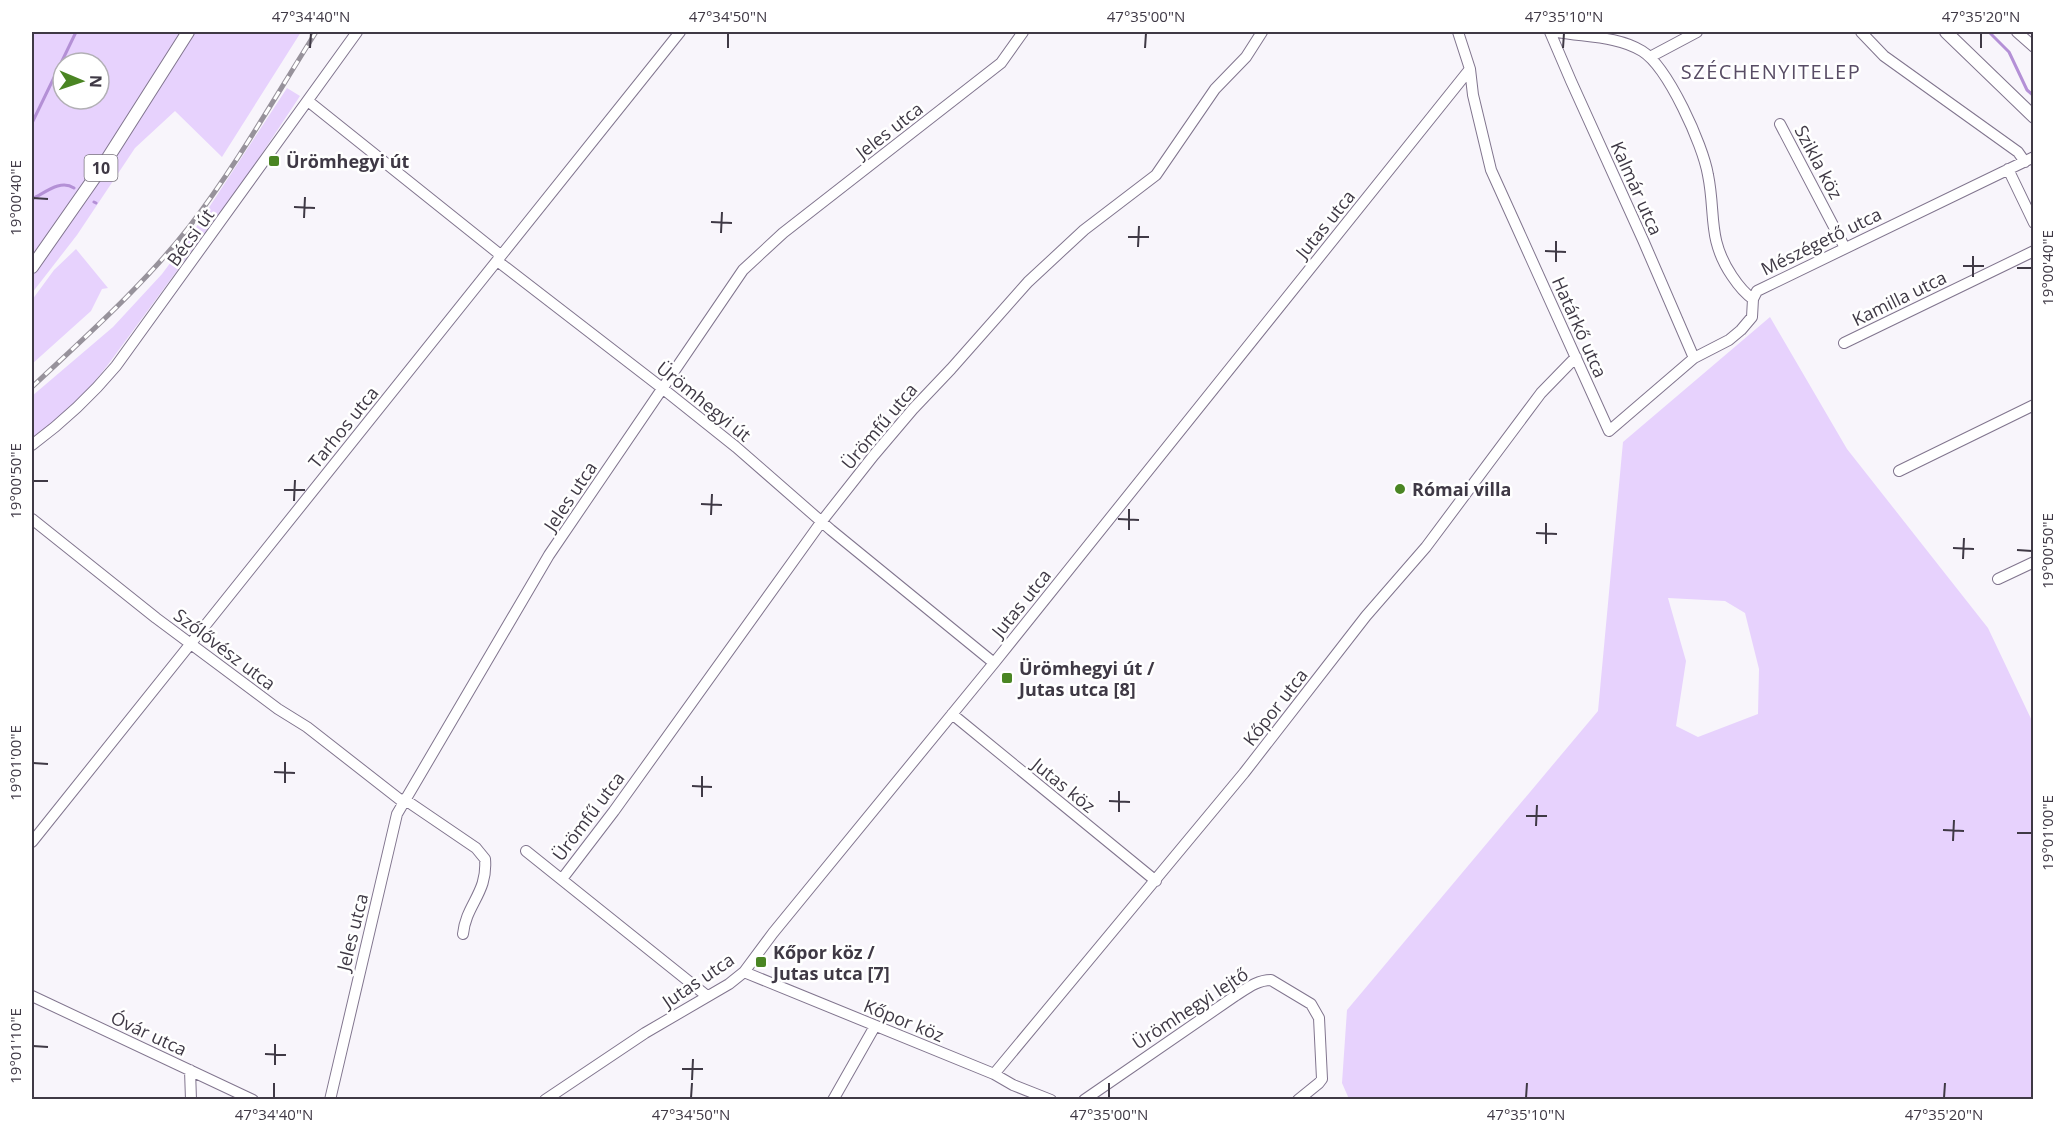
<svg xmlns="http://www.w3.org/2000/svg" width="2065" height="1131" font-family="'Open Sans',sans-serif">
<rect width="100%" height="100%" fill="#f8f5fb"/>
<path fill="#e7d2fd" fill-rule="evenodd" d="M32 32H301L222 157 175 111 135 148 77 235 32 293ZM63 63H99V99H63Z
M287 88 300 96 251 170 107 366 83 396 32 440V396L113 327 162 274 191 235Z
M76 249 108 288 102 289 91 311 32 364V300L54 270Z
M1770 317 1847 449 1988 628 2033 723V1099H1349L1342 1083 1347 1010 1598 711 1623 442ZM1668 598 1725 601 1745 613 1759 669 1758 714 1698 737 1676 726 1686 661Z"/>
<g fill="none" stroke-linecap="round" stroke-linejoin="round">
<path stroke="#b490d6" stroke-width="3" d="M1989 32 2009 52 2027 90 2034 96
M32 123 76 32
M32 199C45 193 60 179 74 188
M94 202 96 203"/>
<defs>
<path id="minor" d="M1458 32 1470 69 1473 95 1491 170 1609 431 1694 358 1729 340 1741 330 1752 317 1753 299 1757 291 2034 157
M1550 32 1571 81 1643 240 1694 358
M1558 32C1584 37 1618 36 1642 51 1668 67 1703 145 1708 175 1716 214 1707 239 1732 276 1738 285 1744 293 1753 299
M1861 32 1884 56 2018 152 2025 162
M2017 32 2034 47
M1650 57 1697 32
M308 101 498 253 500 263 662 388 736 447 831 530 994 663
M1780 124 1845 248
M2008 169 2034 223
M1844 343 2034 251
M32 445C63 422 91 396 116 366L357 32
M1899 471 2034 405
M32 519 156 618 278 709 307 727 403 802
M1998 579 2034 562
M952 714 1156 881
M404 799 476 848 485 859C488 893 466 904 463 934
M32 842 680 32
M526 851 707 996
M562 879 614 811 822 521 874 455 913 409 951 369 1028 282 1084 230 1156 175 1215 89 1246 57 1262 32
M744 972 994 1074 1013 1085 1051 1100
M32 996 253 1100
M190 1070 191 1100
M994 1074 1244 773 1366 616 1426 547 1541 393 1576 357
M330 1100 397 814 549 555 743 270 783 233 1001 63 1023 32
M545 1100 645 1033 729 984 744 972 773 933 994 663 1470 69
M833 1100 875 1026
M1084 1100 1235 996C1246 989 1257 980 1271 980L1311 1004 1319 1018 1322 1079 1319 1083 1298 1100"/>
<path id="major" d="M1946 32 2034 117
M32 267 104 164 188 32"/>
</defs>
<use href="#minor" stroke="#81758e" stroke-width="12"/>
<use href="#major" stroke="#81758e" stroke-width="14"/>
<use href="#minor" stroke="#fff" stroke-width="10"/>
<use href="#major" stroke="#fff" stroke-width="12"/>
<defs>
<path id="rail" d="M32 387C86 336 143 286 189 227 236 166 275 97 316 32"/>
</defs>
<use href="#rail" stroke="#97929b" stroke-width="5"/>
<use href="#rail" stroke="#fff" stroke-width="3" stroke-dasharray="9" stroke-linecap="butt"/>
</g>
<path fill="none" stroke="#3f3945" stroke-width="2" d="M310 48 311 33M728 48V33M1145 48 1146 33M1563 48 1564 33M1981 48V33M33 198 48 199M294 207 315 208M304 218 305 197M711 222 732 223M721 233 722 212M1128 237H1149M1138 247 1139 226M1545 251 1566 252M1556 262V241M1963 266H1984M2017 268H2032M1973 277V256M33 481H48M284 490H305M294 501 295 480M701 504 722 505M711 515 712 494M1118 519 1139 520M1129 530V509M1536 533 1557 534M1546 544V523M1953 548 1974 549M2017 550 2032 551M1963 559 1964 538M33 763 48 764M274 772 295 773M285 783V762M692 786 712 787M702 797V776M1109 801 1130 802M1119 812V791M1526 816H1547M1536 826 1537 805M1943 830 1964 831M2017 833H2032M1953 841 1954 820M33 1046 48 1047M265 1054 286 1055M275 1065V1044M682 1069H703M692 1080 693 1059M274 1098V1083M691 1098 692 1083M1109 1098V1083M1526 1098 1527 1083M1944 1098 1945 1083"/>
<g fill="#4a8523" stroke="#fff" stroke-width="2">
<rect x="268" y="155" width="12" height="12" rx="3"/>
<circle cx="1400" cy="489" r="6"/>
<rect x="1001" y="672" width="12" height="12" rx="3"/>
<rect x="755" y="956" width="12" height="12" rx="3"/>
</g>
<g text-anchor="middle" dominant-baseline="central" stroke-width="5" stroke-linejoin="round" paint-order="stroke">
<rect fill="#fff" stroke="#79747d" stroke-width="1.5" x="84.5" y="155" width="33" height="26" rx="4.5"/>
<g font-size="16" font-weight="bold" fill="#3f3945">
<text x="101" y="168">10</text>
</g>
<g font-size="18" fill="#3f3945" stroke="#fff">
<text transform="translate(889 130) rotate(-38)">Jeles utca</text>
<text transform="translate(1819 162) rotate(62)">Szikla köz</text>
<text transform="translate(1637 188) rotate(66)">Kalmár utca</text>
<text transform="translate(1325 224) rotate(-51)">Jutas utca</text>
<text transform="translate(190 237) rotate(-54)">Bécsi út</text>
<text transform="translate(1821 241) rotate(-26)">Mészégető utca</text>
<text transform="translate(1899 298) rotate(-26)">Kamilla utca</text>
<text transform="translate(1580 327) rotate(66)">Határkő utca</text>
<text transform="translate(704 401) rotate(39)">Ürömhegyi út</text>
<text transform="translate(879 426) rotate(-50)">Ürömfű utca</text>
<text transform="translate(343 427) rotate(-51)">Tarhos utca</text>
<text transform="translate(570 496) rotate(-56)">Jeles utca</text>
<text transform="translate(1021 603) rotate(-51)">Jutas utca</text>
<text transform="translate(225 649) rotate(37)">Szőlővész utca</text>
<text transform="translate(1275 707) rotate(-52)">Kőpor utca</text>
<text transform="translate(1064 785) rotate(39)">Jutas köz</text>
<text transform="translate(588 816) rotate(-53)">Ürömfű utca</text>
<text transform="translate(352 932) rotate(-76)">Jeles utca</text>
<text transform="translate(698 980) rotate(-34)">Jutas utca</text>
<text transform="translate(1190 1008) rotate(-33)">Ürömhegyi lejtő</text>
<text transform="translate(904 1020) rotate(22)">Kőpor köz</text>
<text transform="translate(149 1033) rotate(25)">Óvár utca</text>
</g>
<g font-size="18" font-weight="bold" fill="#3f3945" stroke="#fff" text-anchor="start">
<text x="286" y="161">Ürömhegyi út</text>
<text x="1412" y="489">Római villa</text>
<text x="1019" y="668">Ürömhegyi út /<tspan x="1019" dy="21">Jutas utca [8]</tspan></text>
<text x="773" y="952">Kőpor köz /<tspan x="773" dy="21">Jutas utca [7]</tspan></text>
</g>
<g font-size="20" letter-spacing="1.5" fill="#584c65" stroke="#fff">
<text x="1771" y="71">SZÉCHENYITELEP</text>
</g>
</g>
<rect width="2065" height="1131" fill="none" stroke="#ffffff" stroke-width="66"/>
<g transform="translate(81 81) rotate(92)"><circle r="28" fill="#ffffff" stroke="#b2b0b5" stroke-width="1.5"/>
<path d="M0-4.5L10 22L0 15L-10 22Z" fill="#4a8523"/>
<text y="-9" font-size="16" font-weight="bold" text-anchor="middle" fill="#3f3945">N</text>
</g>
<rect x="33" y="33" width="1999" height="1065" fill="none" stroke="#3f3945" stroke-width="2"/>
<g font-size="15" text-anchor="middle" fill="#3f3945">
<text x="311" y="22">47°34'40"N</text>
<text x="728" y="22">47°34'50"N</text>
<text x="1146" y="22">47°35'00"N</text>
<text x="1564" y="22">47°35'10"N</text>
<text x="1981" y="22">47°35'20"N</text>
<text transform="translate(16 198) rotate(-90)" y="5">19°00'40"E</text>
<text transform="translate(2048 268) rotate(-90)" y="5">19°00'40"E</text>
<text transform="translate(16 481) rotate(-90)" y="5">19°00'50"E</text>
<text transform="translate(2048 551) rotate(-90)" y="5">19°00'50"E</text>
<text transform="translate(16 763) rotate(-90)" y="5">19°01'00"E</text>
<text transform="translate(2048 833) rotate(-90)" y="5">19°01'00"E</text>
<text transform="translate(16 1046) rotate(-90)" y="5">19°01'10"E</text>
<text x="274" y="1120">47°34'40"N</text>
<text x="691" y="1120">47°34'50"N</text>
<text x="1109" y="1120">47°35'00"N</text>
<text x="1526" y="1120">47°35'10"N</text>
<text x="1944" y="1120">47°35'20"N</text>
</g>
</svg>
